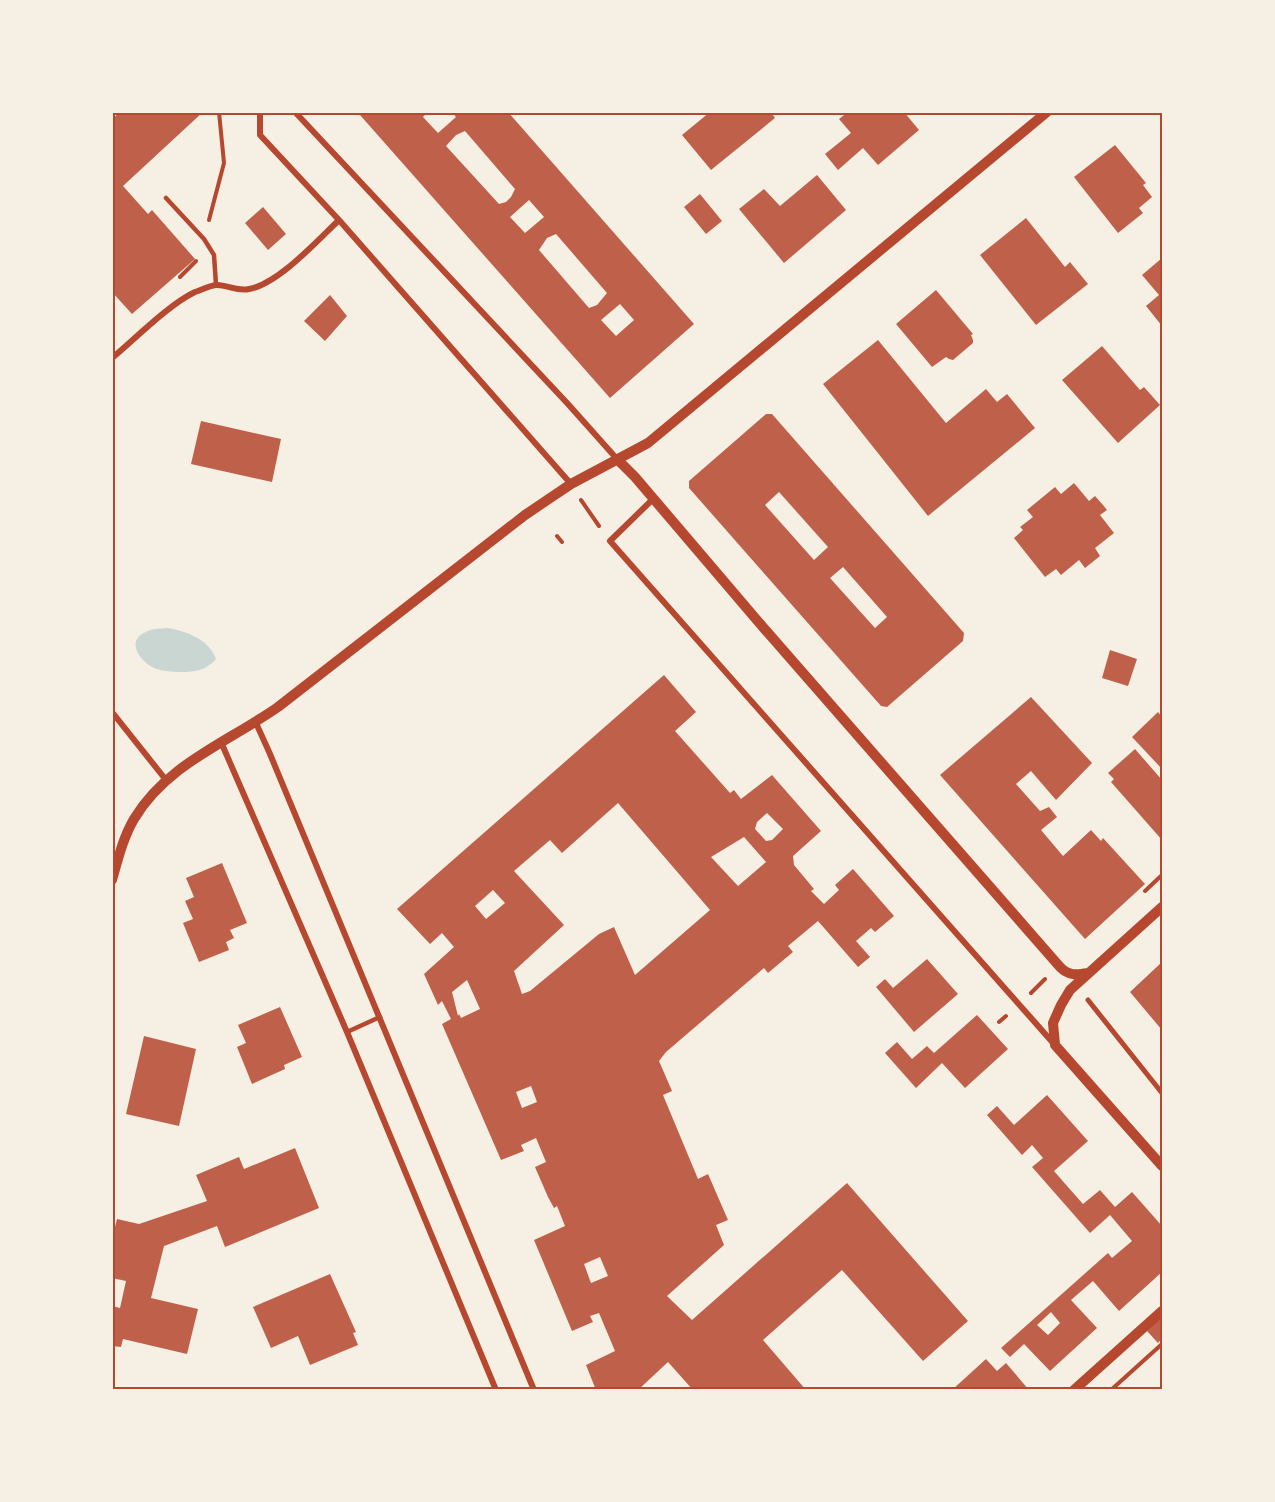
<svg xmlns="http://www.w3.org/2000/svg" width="1275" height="1502" font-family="'Roboto Serif',serif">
<rect width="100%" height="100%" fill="#f6efe4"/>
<path fill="#c9d6d2" d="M167 628C186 631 209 639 216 659 207 669 199 671 187 672 176 672 164 672 154 668 138 660 125 639 148 631 154 628 161 629 167 628Z"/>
<path fill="#bf614a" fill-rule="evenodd" d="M120 112H203L123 186 148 214 152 210 195 259 132 314 112 292V119Z
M363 112H427L423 117 438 133 456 117 452 112H508L694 324 610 398 360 115ZM465 131 515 189 511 197 506 202 499 204 446 146 456 135ZM529 200 544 217 525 233 510 217ZM556 234 607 293 597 305 589 308 539 250 547 238ZM620 304 634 320 616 336 601 320Z
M710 112H771L775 118 711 170 682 135Z
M848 112H904L919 130 878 165 863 148 838 170 825 154 851 133 839 119Z
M1115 145 1146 183 1143 185 1152 197 1139 208 1143 213 1118 233 1074 177Z
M817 175 846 210 784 263 739 209 764 189 780 206Z
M700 194 722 221 706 234 684 207Z
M263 207 286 234 268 250 245 223Z
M1026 218 1065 267 1070 262 1088 284 1036 325 980 255Z
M1162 258V326L1146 306 1159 295 1142 275Z
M936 290 973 334 971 335 973 340V343L953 360 949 359 946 357 932 367 896 324Z
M330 295 347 316 325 341 304 321Z
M878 340 946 423 986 389 997 402 1007 394 1035 428 928 516 823 384Z
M1102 346 1140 390 1144 387 1160 405 1118 443 1062 380Z
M766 414H772L964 633 963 641 887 707 881 706 689 488V481ZM779 492 828 547 814 560 765 505ZM843 567 887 617 875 628 830 578Z
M201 421 281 439 272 482 191 464Z
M1074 483 1089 501 1095 496 1103 505 1107 510 1100 515 1114 533 1095 548 1100 556 1085 568 1079 560 1061 575 1056 569 1045 577 1014 538 1023 530 1020 527 1033 517 1027 510 1055 487 1061 494Z
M1110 650 1137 659 1128 686 1102 678Z
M664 675 696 712 675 731 730 793 734 790 741 799 772 775 821 831 793 856 794 865 814 889 811 891 824 904 839 890 835 885 853 869 894 916 875 932 871 928 856 941 870 957 858 967 818 921 788 946 793 952 768 973 764 968 666 1052 659 1061 672 1091 663 1095 698 1179 708 1174 728 1220 716 1225 724 1245 667 1296 692 1320 847 1183 968 1321 923 1361 842 1270 763 1340 806 1390H693L668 1362 638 1390H596L586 1365 615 1351 599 1313 590 1316 593 1322 572 1331 534 1240 565 1226 557 1206 554 1208 548 1197 535 1167 546 1162 536 1138 521 1145 524 1151 501 1160 442 1024 451 1019 442 1001 438 1005 424 974 454 947 442 933 430 944 397 909ZM618 803 710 910 635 975 614 927 599 934 530 991 522 994 514 971 564 925 514 871 550 840 562 853ZM767 813 783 829 772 840 766 841 755 829 757 822ZM744 837 766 862 738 886 711 857ZM493 890 505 903 486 919 475 906ZM467 980 480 1009 461 1018 459 1014 458 1016 452 992ZM531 1086 537 1102 522 1108 516 1092ZM600 1257 608 1276 591 1283 584 1264Z
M1031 697 1092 763 1056 800 1031 771 1016 784 1040 811 1049 807 1057 817 1041 830 1063 856 1091 830 1101 841 1103 838 1145 884 1085 939 940 775Z
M1158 712 1162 717V769L1132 737Z
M1135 749 1162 780V840L1111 782 1114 779 1108 773Z
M222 863 247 923 230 930 234 938 226 942 229 950 199 962 183 923 193 919 185 901 194 897 186 878Z
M927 959 958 994 914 1032 876 987 885 979 893 988Z
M1162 962V1030L1130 992Z
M280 1007 302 1057 284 1065 285 1069 252 1084 237 1047 246 1043 238 1025Z
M977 1015 1008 1049 965 1088 942 1063 916 1088 885 1053 897 1042 912 1059 927 1046 934 1053Z
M144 1036 196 1049 179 1126 126 1114Z
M1047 1095 1088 1141 1054 1171 1067 1186 1083 1204 1100 1190 1115 1207 1132 1192 1162 1226V1272L1119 1311 1093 1281 1071 1300 1097 1328 1050 1371 1024 1344 1010 1357 1001 1348 1108 1253 1112 1258 1132 1241 1110 1215 1090 1233 1032 1167 1043 1158 1032 1145 1022 1155 987 1115 997 1106 1014 1125ZM1051 1312 1060 1323 1048 1335 1037 1325Z
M295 1148 319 1208 225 1247 217 1226 164 1246 151 1298 198 1309 187 1354 123 1339 121 1347 112 1346V1306L120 1308 126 1281 112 1278V1239L117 1219 139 1224 207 1201 196 1175 239 1157 244 1169Z
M330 1274 356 1332 353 1333 358 1345 310 1365 298 1336 271 1348 253 1307Z
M1162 1316V1338L1158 1343 1147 1331Z
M986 1359 997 1371 1006 1363 1029 1390H952Z"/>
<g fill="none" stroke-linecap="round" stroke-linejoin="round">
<path stroke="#b5482f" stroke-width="4" d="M209 220 224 163 219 112
M180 277 196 261
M581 500 599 526
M557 536 562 542
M1145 891 1162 875
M1031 993 1045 979
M999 1022 1006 1016
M1111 1390 1162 1344"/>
<path stroke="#b5482f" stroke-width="4.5" d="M166 198 204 239 214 255 216 285
M347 1032 380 1017"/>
<path stroke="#b5482f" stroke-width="5" d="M1088 1000 1162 1093"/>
<path stroke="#b5482f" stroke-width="6" d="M260 112V135L339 220 571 484
M295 112 568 404 617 459
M112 358C136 338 168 305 195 292 201 290 211 285 217 285 228 285 238 292 249 289 278 284 317 241 339 220
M653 499 610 541 1054 1044
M112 712 166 780
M256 723 270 754 534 1390
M221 742 347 1032 496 1390"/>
<path stroke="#b5482f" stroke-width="10" d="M617 459 635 477 762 626 1060 967C1069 976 1076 975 1088 973
M112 880C118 859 123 838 134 819 167 764 228 742 278 707L525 515 571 484 648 443 1047 112
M1162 907 1070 990 1061 1005 1053 1023 1055 1045 1162 1166
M1074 1390 1162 1311"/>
</g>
<rect width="1275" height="1502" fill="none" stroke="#f6efe4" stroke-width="228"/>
<rect x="114" y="114" width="1047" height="1274" fill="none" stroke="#b5482f" stroke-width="2"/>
</svg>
